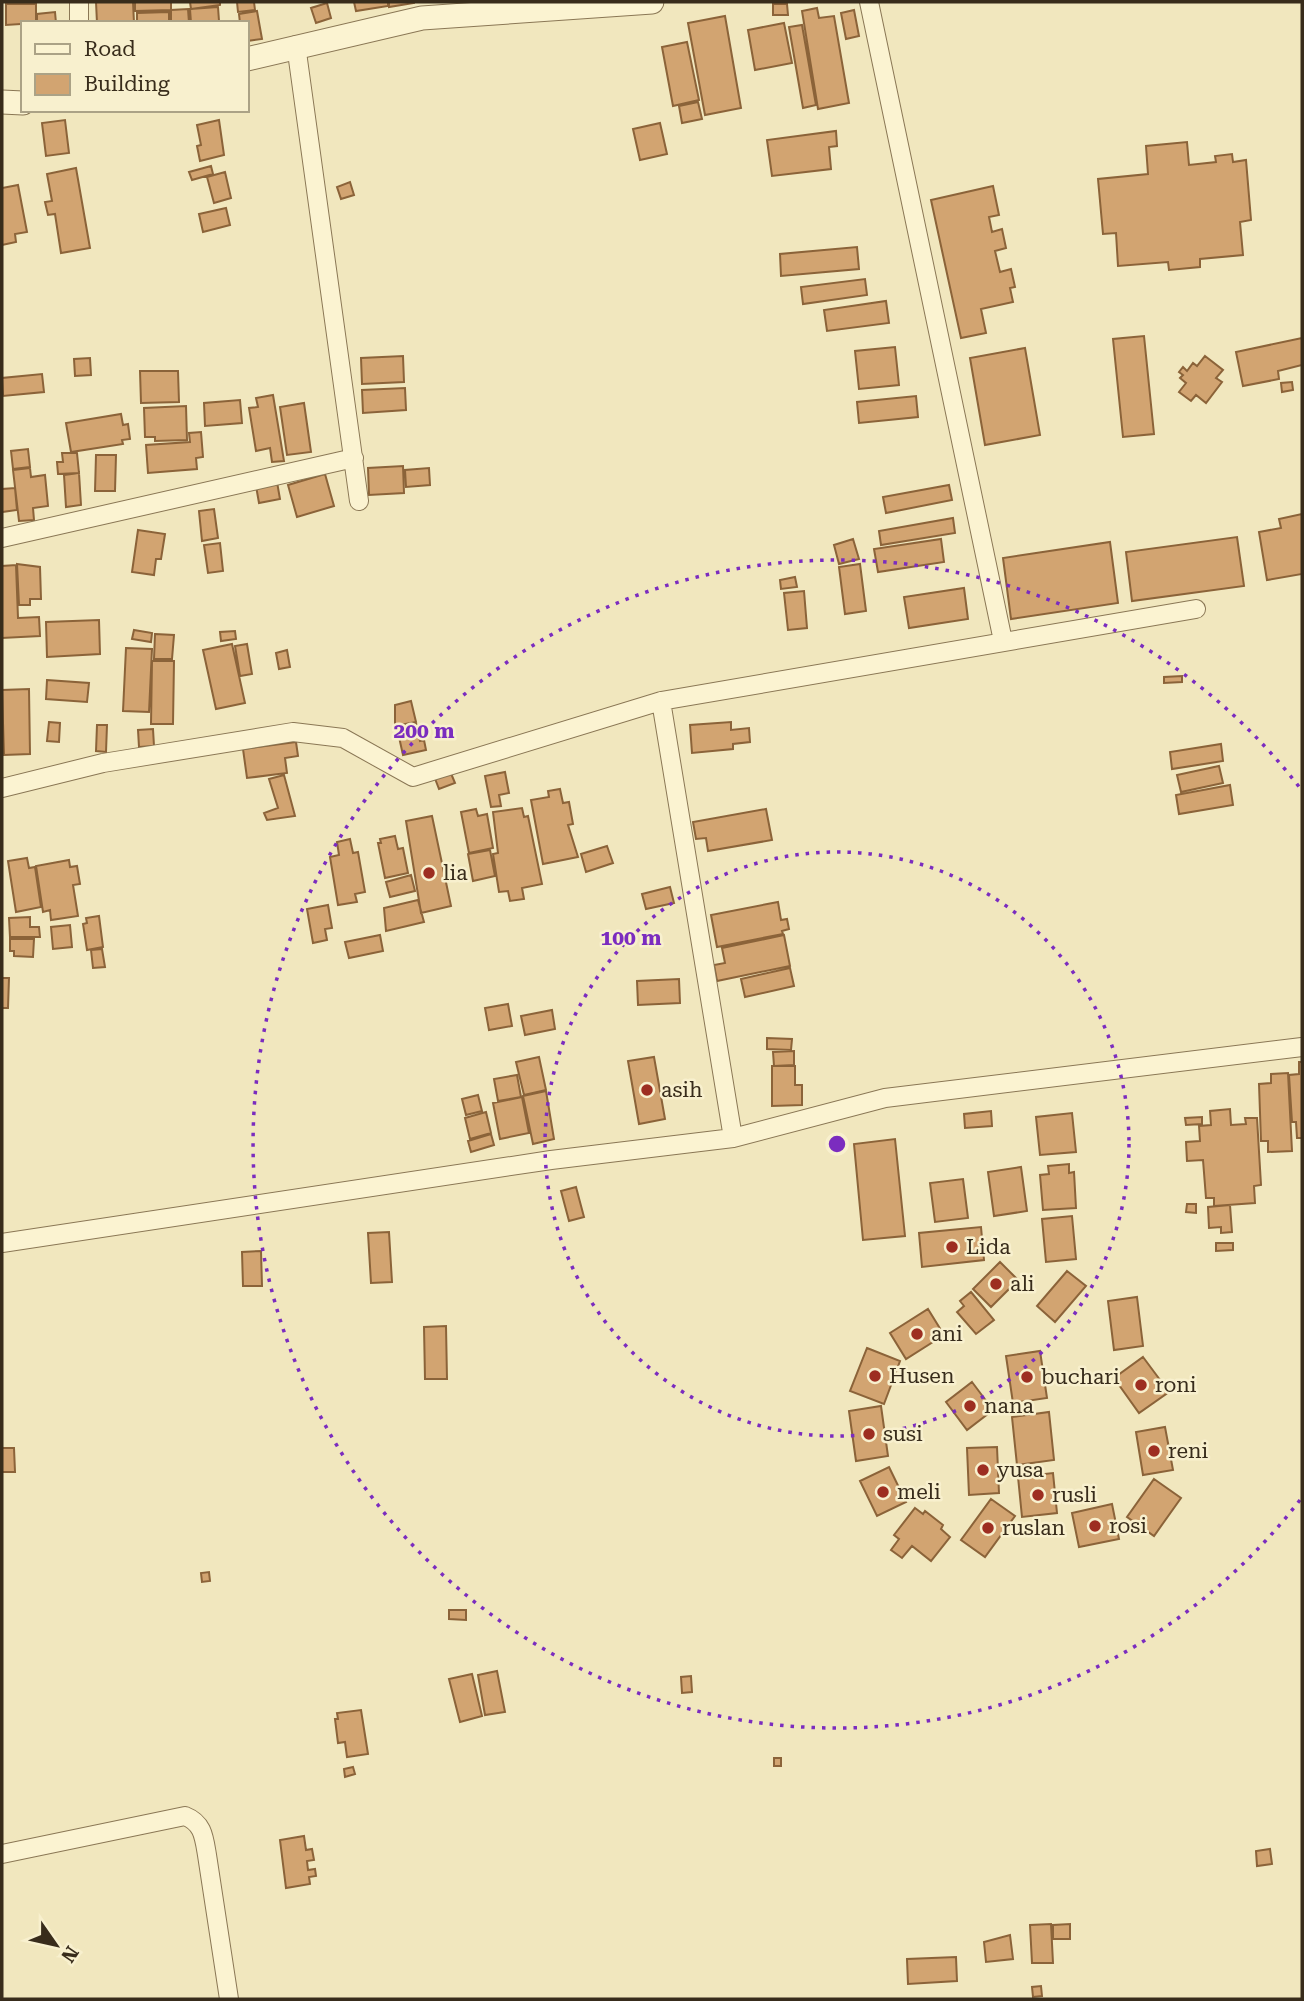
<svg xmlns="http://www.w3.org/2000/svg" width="1304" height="2001" font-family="'Roboto Serif',serif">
<rect width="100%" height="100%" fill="#f1e7be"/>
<path fill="#d2a471" stroke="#8b6339" stroke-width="2" d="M96 2H133L134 23H97Z
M135 2H171V10L135 11Z
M190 2H220V5L191 9Z
M237 2H254L255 10 238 12Z
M354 2H388V6L356 11Z
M389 2H414V3L389 7Z
M327 3 331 18 316 23 311 8Z
M6 4H36V23L6 25Z
M773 4H787L788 15H773Z
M218 7 219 21 191 23 190 9Z
M817 8 819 18 834 16 849 103 818 109 802 11Z
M188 9 189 23H171V10Z
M854 10 859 36 846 39 841 13Z
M257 11 262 39 247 41V23H240L239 14Z
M55 12 56 23H37V14Z
M169 12V23H137V13Z
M725 16 741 108 705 115 688 23Z
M784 23 792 63 755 70 748 30Z
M802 25 816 105 803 108 789 27Z
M687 42 699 100 673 106 662 47Z
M698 102 702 119 682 123 679 106Z
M65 120 69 153 46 156 42 123Z
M219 120 224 155 200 161 197 146 201 145 197 125Z
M660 123 667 154 640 160 633 129Z
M836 131 837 146 829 147 831 169 772 176 767 140Z
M1187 142 1189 165 1216 162 1215 156 1232 154 1233 162 1246 160 1251 220 1240 222 1243 255 1200 259V267L1169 270 1168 262 1118 266 1116 233 1103 234 1098 179 1148 174 1146 146Z
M211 166 213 174 192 180 189 172Z
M76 168 90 248 61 253 55 214 48 215 45 202 52 201 47 174Z
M225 172 231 198 214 203 207 177Z
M350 182 354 195 341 199 337 187Z
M18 185 27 232 15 234 16 242 2 245V188Z
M993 186 999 215 989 217 992 232 1002 229 1006 248 995 251 1000 272 1011 269 1015 287 1010 288 1013 302 981 309 986 333 961 338 931 200Z
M226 208 230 225 203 232 199 214Z
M857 247 859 269 781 276 780 254Z
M865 279 867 295 803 304 801 287Z
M886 301 889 323 827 331 824 310Z
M1144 336 1154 434 1123 437 1113 339Z
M1302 338V365L1278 371 1279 379 1243 386 1236 352Z
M895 347 899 385 859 389 855 351Z
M1025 348 1040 435 985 445 970 358Z
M403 356 404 382 362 384 361 358Z
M1205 356 1223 370 1216 378 1222 382 1206 403 1196 395 1191 401 1179 392 1186 383 1180 378 1183 375 1179 372 1183 367 1187 371 1193 363 1197 366Z
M90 358 91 375 75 376 74 359Z
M140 371H178L179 402 141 403Z
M42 374 44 392 3 396 2 378Z
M1292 382 1293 390 1282 392 1281 383Z
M405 388 406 410 363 413 362 390Z
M273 395 284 461 272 462 270 448 256 451 249 408 258 407 256 398Z
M916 396 918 417 859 423 857 402Z
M240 400 242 423 205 426 204 403Z
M304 403 311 452 287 455 280 407Z
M186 406 187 440 155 441V437H145L144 408Z
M121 414 123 425 128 424 130 439 122 440 123 444 71 452 66 423Z
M201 432 203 457 196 458 197 469 148 473 146 445 190 442 189 433Z
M28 449 30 467 13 469 11 451Z
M62 453H77L79 473 58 474 57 462H63Z
M96 455H116L115 491H95Z
M403 466 404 493 369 495 368 468Z
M30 468 31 477 45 475 48 506 33 508 34 520 19 521 13 470Z
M429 468 430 485 406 487 405 470Z
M79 473 81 505 66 507 64 475Z
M325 474 334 506 297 517 288 485Z
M277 482 280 499 259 503 256 486Z
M949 485 952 500 886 513 883 497Z
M15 488 17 510 2 512V489Z
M214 509 218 538 202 541 199 511Z
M1302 514V574L1267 580 1259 532 1281 528 1279 519Z
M953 518 955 533 881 545 879 531Z
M138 530 165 534 161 559H156L154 575 132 572Z
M1237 537 1244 586 1132 601 1126 552Z
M853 539 859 559 839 564 834 545Z
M941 539 944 562 878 572 874 549Z
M1110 542 1118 603 1011 619 1003 558Z
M220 543 223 571 208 573 204 545Z
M17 564 40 567 41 599H30V605H19Z
M860 564 866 611 845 614 839 567Z
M16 565 18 618 39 617 40 636 2 638V566Z
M795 577 797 587 781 589 780 580Z
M964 588 968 619 909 628 904 597Z
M804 591 807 628 788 630 784 593Z
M99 620 100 654 47 657 46 622Z
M134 630 152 633 151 642 132 639Z
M235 631 236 639 221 641 220 632Z
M155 634 174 635 172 659H154Z
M232 644 245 703 216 709 203 650Z
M247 644 252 674 240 676 235 646Z
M126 648 152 649 149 712 123 711Z
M287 650 290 667 279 669 276 653Z
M152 661H174L173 724H151Z
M1182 676V682L1164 683V677Z
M47 680 89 683 87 702 46 699Z
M29 689 30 754 4 755 2 690Z
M411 701 416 722 395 726V705Z
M49 722 60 723 59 742 47 741Z
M731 722V730L749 728 750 742 733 744V749L692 753 690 725Z
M416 723 420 741 424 740 426 750 403 755 397 728Z
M97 725H107L106 752 96 751Z
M153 729 154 746 139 747 138 730Z
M296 742 298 756 285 758 287 773 247 778 243 749Z
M1221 744 1223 761 1172 769 1170 752Z
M1219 766 1223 783 1181 792 1177 775Z
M450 771 455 783 439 789 434 776Z
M505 772 509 793 499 795 501 806 491 807 485 776Z
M284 775 295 816 267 820 264 813 278 808 269 779Z
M1230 785 1233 805 1179 814 1176 795Z
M560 789 563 803 569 802 573 824 568 825 578 857 543 864 531 800 549 797 548 791Z
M522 808 524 817 528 816 542 884 522 888 524 899 510 901 508 891 499 892 493 854 498 853 493 812Z
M476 809 478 816 487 814 493 848 469 853 461 812Z
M766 809 772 840 708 851 706 838 696 839 693 822Z
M432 816 451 906 421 913 406 821Z
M395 836 398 849 403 848 408 873 385 878 378 843H381L380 839Z
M350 839 353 853 358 852 365 892 355 894 357 902 338 905 330 857 339 855 337 842Z
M607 846 613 863 586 872 581 854Z
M490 850 495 876 473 881 468 854Z
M27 858 29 868 35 867 41 907 16 912 8 861Z
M69 860 70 867 77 866 80 884 73 885 78 916 51 920 50 910 43 912 36 866Z
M411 875 415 891 390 897 386 882Z
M670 887 674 903 646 909 642 894Z
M418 900 424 922 386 931 384 908Z
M778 902 781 920 787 919 789 929 782 931 783 934 717 947 711 915Z
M328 905 332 928 325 929 327 940 313 943 307 909Z
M99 916 103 947 87 950 83 924 87 923 86 918Z
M30 917V927H39L40 937H10L9 918Z
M70 925 72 947 53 949 51 927Z
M380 935 383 951 349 958 345 942Z
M784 935 790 966 717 981 714 965 725 963 722 948Z
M10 939H34L33 957 14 956V951H10Z
M102 949 105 967 93 968 91 950Z
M790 968 794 986 745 997 741 979Z
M2 978H9L8 1008H2Z
M679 979 680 1003 638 1005 637 981Z
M508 1004 512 1026 489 1030 485 1008Z
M552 1010 555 1029 525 1035 521 1016Z
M767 1038 792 1039 791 1050 767 1049Z
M794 1051V1065L774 1066 773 1052Z
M539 1057 546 1090 524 1095 516 1062Z
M654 1057 665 1119 639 1124 628 1061Z
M1299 1062H1302V1138H1297L1296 1122H1292L1289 1075 1299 1074Z
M772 1066H795V1085H802V1105L772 1106Z
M1288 1073 1292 1151 1268 1152V1141H1261L1259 1084 1271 1083V1074Z
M517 1075 521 1097 498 1101 494 1079Z
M546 1091 554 1139 533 1144 523 1096Z
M478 1095 482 1111 466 1115 462 1099Z
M522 1097 529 1133 500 1139 493 1103Z
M1230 1109 1231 1125 1246 1124 1245 1118H1257L1261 1185 1254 1186 1255 1203 1214 1206V1198H1206L1203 1160 1187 1161 1186 1142 1200 1141 1199 1126 1211 1125 1210 1111Z
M991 1111 992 1126 965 1128 964 1114Z
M486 1112 491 1133 470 1139 465 1118Z
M1072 1113 1076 1152 1040 1155 1036 1117Z
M1202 1117V1124L1186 1125 1185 1118Z
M491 1134 494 1145 471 1152 468 1141Z
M895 1139 905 1236 863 1240 854 1144Z
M1069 1164V1173L1074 1172 1076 1208 1043 1210 1040 1175 1049 1174 1048 1166Z
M1021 1167 1027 1211 994 1216 988 1172Z
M963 1179 968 1218 935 1222 930 1183Z
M576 1187 584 1217 569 1221 561 1191Z
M1187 1204H1196V1213L1186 1212Z
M1230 1205 1232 1232 1221 1233V1227L1209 1228 1208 1207Z
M1072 1216 1076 1259 1046 1262 1042 1219Z
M981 1227 984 1260 922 1267 919 1233Z
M389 1232 392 1282 371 1283 368 1233Z
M1216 1243H1233V1250L1216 1251Z
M261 1251 262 1286H243L242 1252Z
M1000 1262 1018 1280 991 1307 973 1289Z
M1067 1271 1086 1286 1055 1322 1037 1306Z
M971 1292 994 1320 976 1334 957 1312 964 1306 960 1301Z
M1137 1297 1143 1346 1114 1350 1108 1301Z
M928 1309 944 1335 906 1359 890 1333Z
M446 1326 447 1379H425L424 1327Z
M867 1348 900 1361 884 1404 850 1391Z
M1040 1351 1047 1398 1013 1403 1006 1356Z
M1143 1357 1169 1392 1139 1413 1114 1378Z
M972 1382 993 1410 967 1430 946 1402Z
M881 1406 888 1456 856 1461 849 1411Z
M1049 1412 1054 1460 1017 1465 1012 1417Z
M1165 1427 1173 1470 1143 1475 1136 1432Z
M997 1447 999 1493 969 1495 967 1448Z
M2 1448H14L15 1472H2Z
M889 1467 906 1502 877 1516 860 1481Z
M1053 1473 1057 1513 1022 1517 1018 1477Z
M1154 1479 1181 1498 1154 1536 1127 1517Z
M991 1499 1015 1516 985 1557 961 1540Z
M1112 1504 1119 1539 1079 1547 1072 1513Z
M915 1508 923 1514 925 1511 943 1525 941 1529 950 1537 931 1561 912 1546 902 1558 891 1550 899 1539 894 1535Z
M209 1572 210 1581 202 1582 201 1573Z
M449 1610H466V1620L449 1619Z
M497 1671 505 1712 485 1715 478 1675Z
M472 1674 482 1716 460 1722 449 1679Z
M691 1676 692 1692 682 1693 681 1677Z
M361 1710 368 1754 347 1757 345 1742 338 1743 335 1719H338L337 1713Z
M774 1758H781V1766H774Z
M353 1767 355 1774 345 1777 344 1769Z
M304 1836 306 1850 312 1849 314 1860 307 1861 308 1870 315 1869 316 1876 309 1877 310 1884 286 1888 280 1840Z
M1270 1849 1272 1864 1257 1866 1256 1851Z
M1051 1924 1053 1963H1032L1030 1925Z
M1070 1924V1939H1053V1925Z
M1010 1935 1013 1959 986 1962 984 1942Z
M956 1957 957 1981 908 1984 907 1959Z
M1041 1986 1042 1996 1033 1997 1032 1987Z"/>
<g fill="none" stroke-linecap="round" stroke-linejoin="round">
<defs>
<path id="minor" d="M79 2V23
M869 2 1003 641
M296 45 359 501
M2 538 354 458
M661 701 733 1138
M2 788 103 763 293 732 343 738 413 777 661 701 1196 609
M2 1243 551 1160 733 1138 885 1098 1302 1047
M2 1854 185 1816C203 1823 204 1837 207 1855L229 1999"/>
<path id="tertiary" d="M247 59 422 18 652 2
M2 102 23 103"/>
</defs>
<use href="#minor" stroke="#8a7755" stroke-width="20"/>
<use href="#tertiary" stroke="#8a7755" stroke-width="25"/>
<use href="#minor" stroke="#fbf3d1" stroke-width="18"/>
<use href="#tertiary" stroke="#fbf3d1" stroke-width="23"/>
</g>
<g fill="none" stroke="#7b2cbf" stroke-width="3.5" stroke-dasharray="3.5 7">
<circle cx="837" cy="1144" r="292"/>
<path d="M1300 1500A584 584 0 1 1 1300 788"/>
</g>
<g fill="#9d2e21" stroke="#f8f0ce" stroke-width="2.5">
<circle cx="429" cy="873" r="7"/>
<circle cx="647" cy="1090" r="7"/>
<circle cx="952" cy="1247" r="7"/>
<circle cx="996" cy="1284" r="7"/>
<circle cx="917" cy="1334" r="7"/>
<circle cx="875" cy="1376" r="7"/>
<circle cx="1027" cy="1377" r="7"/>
<circle cx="1141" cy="1385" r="7"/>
<circle cx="970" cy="1406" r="7"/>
<circle cx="869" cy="1434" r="7"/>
<circle cx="1154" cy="1451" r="7"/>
<circle cx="983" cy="1470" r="7"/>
<circle cx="883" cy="1492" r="7"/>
<circle cx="1038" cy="1495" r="7"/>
<circle cx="1095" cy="1526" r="7"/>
<circle cx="988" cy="1528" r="7"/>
</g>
<g text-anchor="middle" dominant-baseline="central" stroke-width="5" stroke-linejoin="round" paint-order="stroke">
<g font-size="21" fill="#382c1b" stroke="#f8f0ce" text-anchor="start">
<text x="443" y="873">lia</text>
<text x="661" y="1090">asih</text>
<text x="966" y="1247">Lida</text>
<text x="1010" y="1284">ali</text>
<text x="931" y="1334">ani</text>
<text x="889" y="1376">Husen</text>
<text x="1041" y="1377">buchari</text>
<text x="1155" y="1385">roni</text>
<text x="984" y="1406">nana</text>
<text x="883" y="1434">susi</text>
<text x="1168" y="1451">reni</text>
<text x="997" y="1470">yusa</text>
<text x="897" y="1492">meli</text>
<text x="1052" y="1495">rusli</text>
<text x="1109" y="1526">rosi</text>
<text x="1002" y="1528">ruslan</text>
</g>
</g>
<circle cx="837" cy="1144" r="10" fill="#7b2cbf" stroke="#f8f0ce" stroke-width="3.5"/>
<g font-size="21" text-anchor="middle" font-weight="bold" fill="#7b2cbf" stroke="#f8f0ce" stroke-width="5" stroke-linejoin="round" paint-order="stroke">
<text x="424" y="738">200 m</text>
<text x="631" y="945">100 m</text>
</g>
<rect width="1304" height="2001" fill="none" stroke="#382c1b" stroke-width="7"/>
<rect x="21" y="21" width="228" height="91" fill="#f8f0ce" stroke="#aba286" stroke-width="2"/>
<rect x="35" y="44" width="35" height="10" fill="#fbf3d1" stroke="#aba286" stroke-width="2"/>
<text x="84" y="56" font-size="21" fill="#382c1b">Road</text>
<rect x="35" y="74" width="35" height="21" fill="#d2a471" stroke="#aba286" stroke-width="2"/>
<text x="84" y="91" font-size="21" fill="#382c1b">Building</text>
<g transform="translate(56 1945) rotate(124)" stroke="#f8f0ce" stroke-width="5" paint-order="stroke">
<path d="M0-5L12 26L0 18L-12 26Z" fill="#382c1b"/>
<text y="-10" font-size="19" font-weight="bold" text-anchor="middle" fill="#382c1b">N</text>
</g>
</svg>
